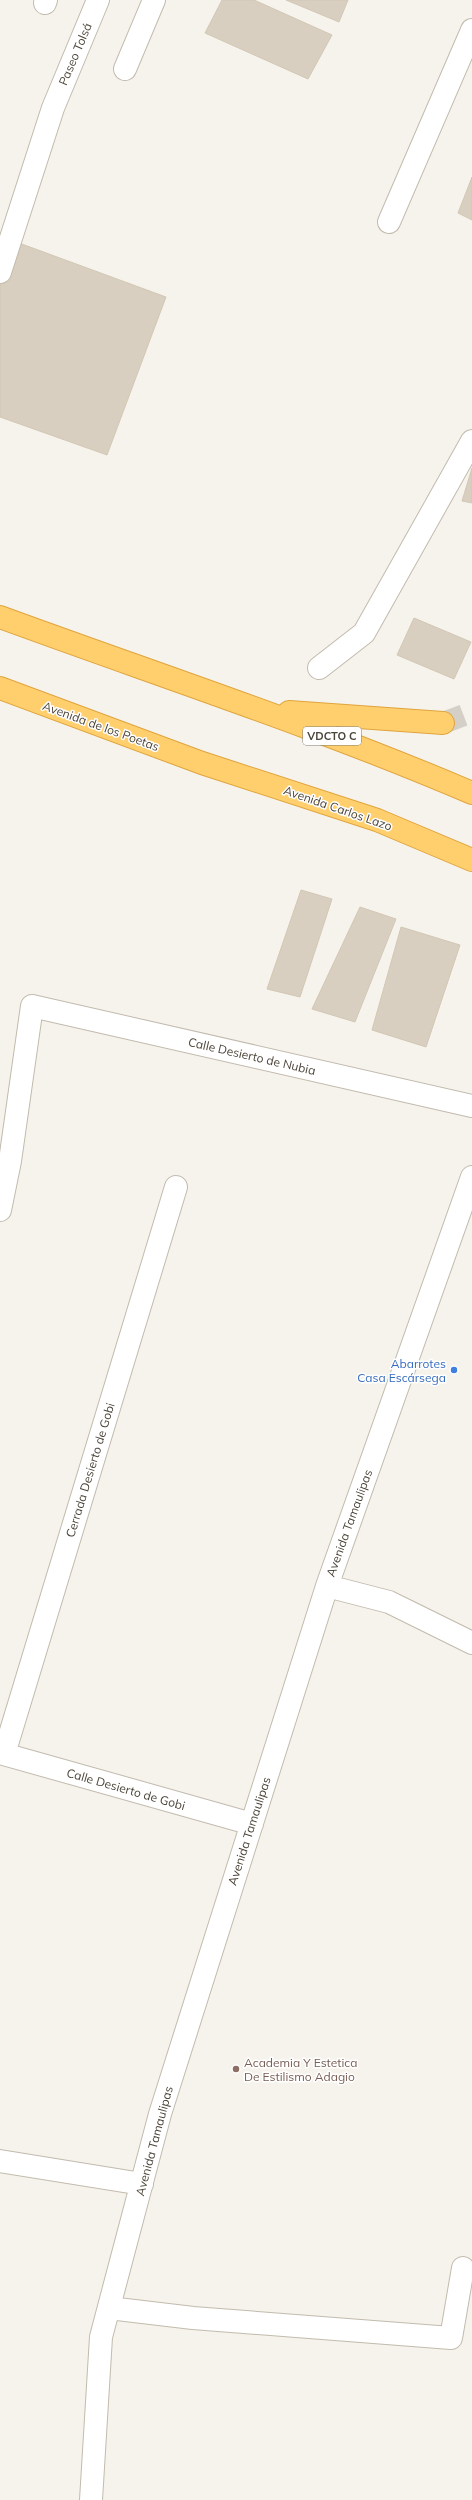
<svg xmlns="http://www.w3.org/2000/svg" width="472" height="2500" font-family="Mulish,sans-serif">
<rect width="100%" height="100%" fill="#f6f3ec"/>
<path fill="#d8cfc1" stroke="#d3c7b4" d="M222 0H254L332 35 308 79 205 33Z
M286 0H348L339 22Z
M472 177V220L458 213Z
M0 236 166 297 107 455 0 417Z
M472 468V503L462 501Z
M414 618 471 642 454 679 397 655Z
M301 890 332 899 300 997 267 989Z
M360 907 396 919 355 1022 312 1009Z
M401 927 460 945 426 1047 372 1030Z"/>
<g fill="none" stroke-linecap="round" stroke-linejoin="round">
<path stroke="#d4d0c8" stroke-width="22" stroke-dasharray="22 11" stroke-linecap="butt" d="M443 723 472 712"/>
<defs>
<path id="minor" d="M45 3 46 0
M125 69 154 0
M389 222 472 30
M0 272 53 108 98 0
M319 668 364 633 472 441
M0 1210 10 1161 32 1006 472 1106
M327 1586 389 1602 472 1643
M0 1753 252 1824
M4 1754 176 1187
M0 2161 142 2184
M109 2308 193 2318 451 2338 463 2268
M91 2500 101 2337 160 2114 327 1586 472 1177"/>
<path id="highway" d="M0 617C158 675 318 727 472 793
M0 688 202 763 377 820 472 860
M289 712 443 723"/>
</defs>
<use href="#minor" stroke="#c2bbae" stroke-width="24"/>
<use href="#highway" stroke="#e0a43c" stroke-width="24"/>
<use href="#minor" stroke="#fff" stroke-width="22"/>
<use href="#highway" stroke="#ffcf6e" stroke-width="22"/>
</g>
<circle fill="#3f7fe0" stroke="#fff" stroke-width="1.5" cx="454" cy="1370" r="4"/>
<circle fill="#8d6e63" stroke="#fff" stroke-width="1.5" cx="236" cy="2069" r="4"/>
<g text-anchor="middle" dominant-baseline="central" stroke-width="3" stroke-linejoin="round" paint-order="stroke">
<rect fill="#fff" stroke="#817c74" stroke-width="1" x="303" y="727" width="58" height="18" rx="3"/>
<g font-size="11" font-weight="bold" fill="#4b4439">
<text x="332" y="736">VDCTO C</text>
</g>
<g font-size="12" fill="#4b4439" stroke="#fff">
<text transform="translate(75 54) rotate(-67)">Paseo Tolsá</text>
<text transform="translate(101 726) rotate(20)">Avenida de los Poetas</text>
<text transform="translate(338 808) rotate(19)">Avenida Carlos Lazo</text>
<text transform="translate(252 1056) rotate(13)">Calle Desierto de Nubia</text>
<text transform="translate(90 1470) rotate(-73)">Cerrada Desierto de Gobi</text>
<text transform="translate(349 1523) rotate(-70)">Avenida Tamaulipas</text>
<text transform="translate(126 1789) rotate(16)">Calle Desierto de Gobi</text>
<text transform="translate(249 1831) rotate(-72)">Avenida Tamaulipas</text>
<text transform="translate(154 2141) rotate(-75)">Avenida Tamaulipas</text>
</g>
<g font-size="12" fill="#366cbe" stroke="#fff" text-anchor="end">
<text x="446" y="1363">Abarrotes<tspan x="446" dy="14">Casa Escársega</tspan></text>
</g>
<g font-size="12" fill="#785e54" stroke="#fff" text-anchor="start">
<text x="244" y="2062">Academia Y Estetica<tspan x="244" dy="14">De Estilismo Adagio</tspan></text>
</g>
</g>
</svg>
